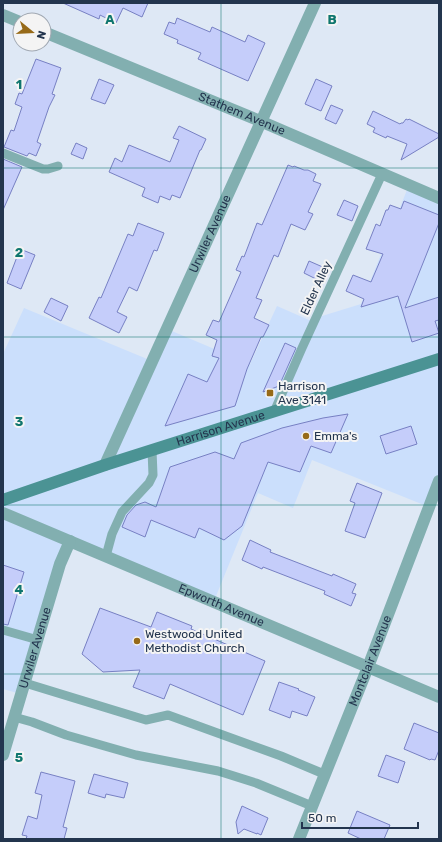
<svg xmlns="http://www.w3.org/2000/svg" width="442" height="842" font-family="Rubik,sans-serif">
<rect width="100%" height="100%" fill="#dee8f5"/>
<path fill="#cbdffc" d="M409 185 439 198V482L429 507 312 460 293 508 258 493 214 601 70 542 21 694 3 689V354L24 308 152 361 167 329 250 364 277 306 309 320 361 304Z"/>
<path fill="#c5cdfa" stroke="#7780c3" d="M63 3H148L142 17 123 8 116 23 100 15 99 19Z
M177 18 210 32 212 27 245 42 248 35 265 43 248 81 198 59 201 53 177 43 178 40 164 34 169 22 175 24Z
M36 59 61 68 52 94 55 95 49 107 37 142 41 144 36 156 29 153 27 156 4 147 11 130 14 131 22 107 15 104 19 93 22 94Z
M99 79 114 85 105 104 91 99Z
M316 79 332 86 321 111 305 104Z
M331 105 343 110 336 124 325 119Z
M373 111 400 124 401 123H403L406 119 408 120 409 119 439 134V137L401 160 407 144 387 136 386 138 373 132 375 128 367 124Z
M179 126 206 139 201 150H200L180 198 172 195 170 200 160 196 158 203 142 196 145 188 109 172 115 158 122 162 129 145 170 162 179 140 173 138Z
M76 143 87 148 83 159 71 154Z
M3 159 22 167 3 210Z
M288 165 293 167 294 166 304 170H308L316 174 313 181 321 184 308 212 313 214 305 230 291 224 278 257 274 255 256 298 262 300 254 318 269 325 263 337H261L247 369 235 406 165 426 188 374 207 382 219 358 212 356 217 340 206 335 213 320 219 322 241 272 236 270 242 256 244 257 257 223 262 225Z
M344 200 358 206 352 221 337 215Z
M404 201 439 215V223L405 308 439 297V320L435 321 439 333 412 342 398 296 361 307 364 299 346 291 353 275 371 282 383 254 366 249 376 224 380 226 386 210H388L390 205 401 209Z
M138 223 164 233 157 251 154 250 137 291 129 287 117 312 127 317 119 333 89 318 99 297 101 298 128 234 133 236Z
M20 249 35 255 21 289 7 283Z
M309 261 325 268 320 281 304 273Z
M51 298 68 306 61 321 44 312Z
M285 343 296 348 279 386 263 392Z
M348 414 331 453 311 446 300 472 268 462 242 526 224 540 199 528 195 538 151 520 145 537 122 527 127 515 136 505 145 502 156 507 170 467 215 452 234 459 241 443 282 428 323 418Z
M411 426 417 444 386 454 380 436Z
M357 483 382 493 365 538 345 531 355 503 350 501Z
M250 540 271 550 270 552 332 576 333 574 356 584 352 593 356 594 351 606 324 594 325 591 263 567 262 569 242 560Z
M3 565 24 572 8 625 3 624Z
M100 608 151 627 157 612 192 626 191 629 265 661 243 715 170 684 164 699 133 687 140 670 103 672 82 654Z
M279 682 299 689 298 690 315 697 307 716 292 711 290 718 269 710Z
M414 723 439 733V750L435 760 431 759 430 760 404 749Z
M386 755 405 762 398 783 378 776Z
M41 772 75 781 63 827 67 828 64 839H26L27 836 22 835 28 816 37 819 42 795 35 793Z
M94 774 128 783 124 798 106 794 105 798 88 793Z
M242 806 268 818 261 835 257 833V834L244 829 238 834 236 822Z
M357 811 390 825 384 839H361L348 833Z"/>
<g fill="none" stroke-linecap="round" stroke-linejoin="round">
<path stroke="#82afb0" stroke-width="9" d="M3 153 43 169H48L58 166
M274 412 302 348 382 174
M106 556 112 534 122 512 149 483 153 475 152 450
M3 630 38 640
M25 683 146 720 168 715 281 756 324 774
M14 717 32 722 66 735 136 755 218 771 256 783 312 806"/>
<g stroke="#82afb0" stroke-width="12">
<path d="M3 15 20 22"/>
<path id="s1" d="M44 32 260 121 439 198"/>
<path id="s2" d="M105 465 315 3"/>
<path id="s3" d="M3 513 439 697"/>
<path id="s4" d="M3 755 60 564 70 541"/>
<path id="s5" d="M299 839 368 667 439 481"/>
</g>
<path stroke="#4b9394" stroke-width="12" id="s6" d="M3 500 105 465 439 359"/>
</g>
<path fill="none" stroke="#0f766e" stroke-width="1" stroke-opacity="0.55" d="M221 3V839M3 168H439M3 337H439M3 505H439M3 674H439"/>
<g fill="#976a18" stroke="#f4f4f4" stroke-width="1.5">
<rect x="266" y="389" width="8" height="8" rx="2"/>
<circle cx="306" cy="436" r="4"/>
<circle cx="137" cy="641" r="4"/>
</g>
<g text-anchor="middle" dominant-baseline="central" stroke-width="4" stroke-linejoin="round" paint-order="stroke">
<g font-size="12" fill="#23354e" stroke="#f4f4f4">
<text stroke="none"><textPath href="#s1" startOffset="214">Stathem Avenue</textPath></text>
<text stroke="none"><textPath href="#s2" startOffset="254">Urwiler Avenue</textPath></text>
<text transform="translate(316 288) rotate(-65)">Elder Alley</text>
<text stroke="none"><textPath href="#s6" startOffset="229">Harrison Avenue</textPath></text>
<text stroke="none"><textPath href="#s3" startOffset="237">Epworth Avenue</textPath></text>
<text stroke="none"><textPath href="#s4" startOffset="112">Urwiler Avenue</textPath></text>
<text stroke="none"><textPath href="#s5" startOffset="192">Montclair Avenue</textPath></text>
</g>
<g font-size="12" fill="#23354e" stroke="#f4f4f4" text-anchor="start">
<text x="278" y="386">Harrison<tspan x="278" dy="14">Ave 3141</tspan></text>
<text x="314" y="436">Emma's</text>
<text x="145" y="634">Westwood United<tspan x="145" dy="14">Methodist Church</tspan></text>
</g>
</g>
<g font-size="13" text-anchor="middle" font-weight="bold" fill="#0f766e" stroke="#f4f4f4" stroke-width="4" stroke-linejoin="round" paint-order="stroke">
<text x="110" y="24">A</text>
<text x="332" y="24">B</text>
<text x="19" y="89">1</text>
<text x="19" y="257">2</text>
<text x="19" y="426">3</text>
<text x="19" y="594">4</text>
<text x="19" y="762">5</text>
</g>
<rect width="442" height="842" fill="none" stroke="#23354e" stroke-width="8"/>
<g transform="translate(32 32) rotate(108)"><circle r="19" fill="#f4f4f4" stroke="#a0a8b2"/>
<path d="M0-3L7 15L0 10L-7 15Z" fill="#976a18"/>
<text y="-6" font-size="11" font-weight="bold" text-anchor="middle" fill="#23354e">N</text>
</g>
<path d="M302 822v6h116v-6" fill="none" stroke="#23354e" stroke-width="2"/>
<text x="308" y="822" font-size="12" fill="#23354e" stroke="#f4f4f4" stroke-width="3" paint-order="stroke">50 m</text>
</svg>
